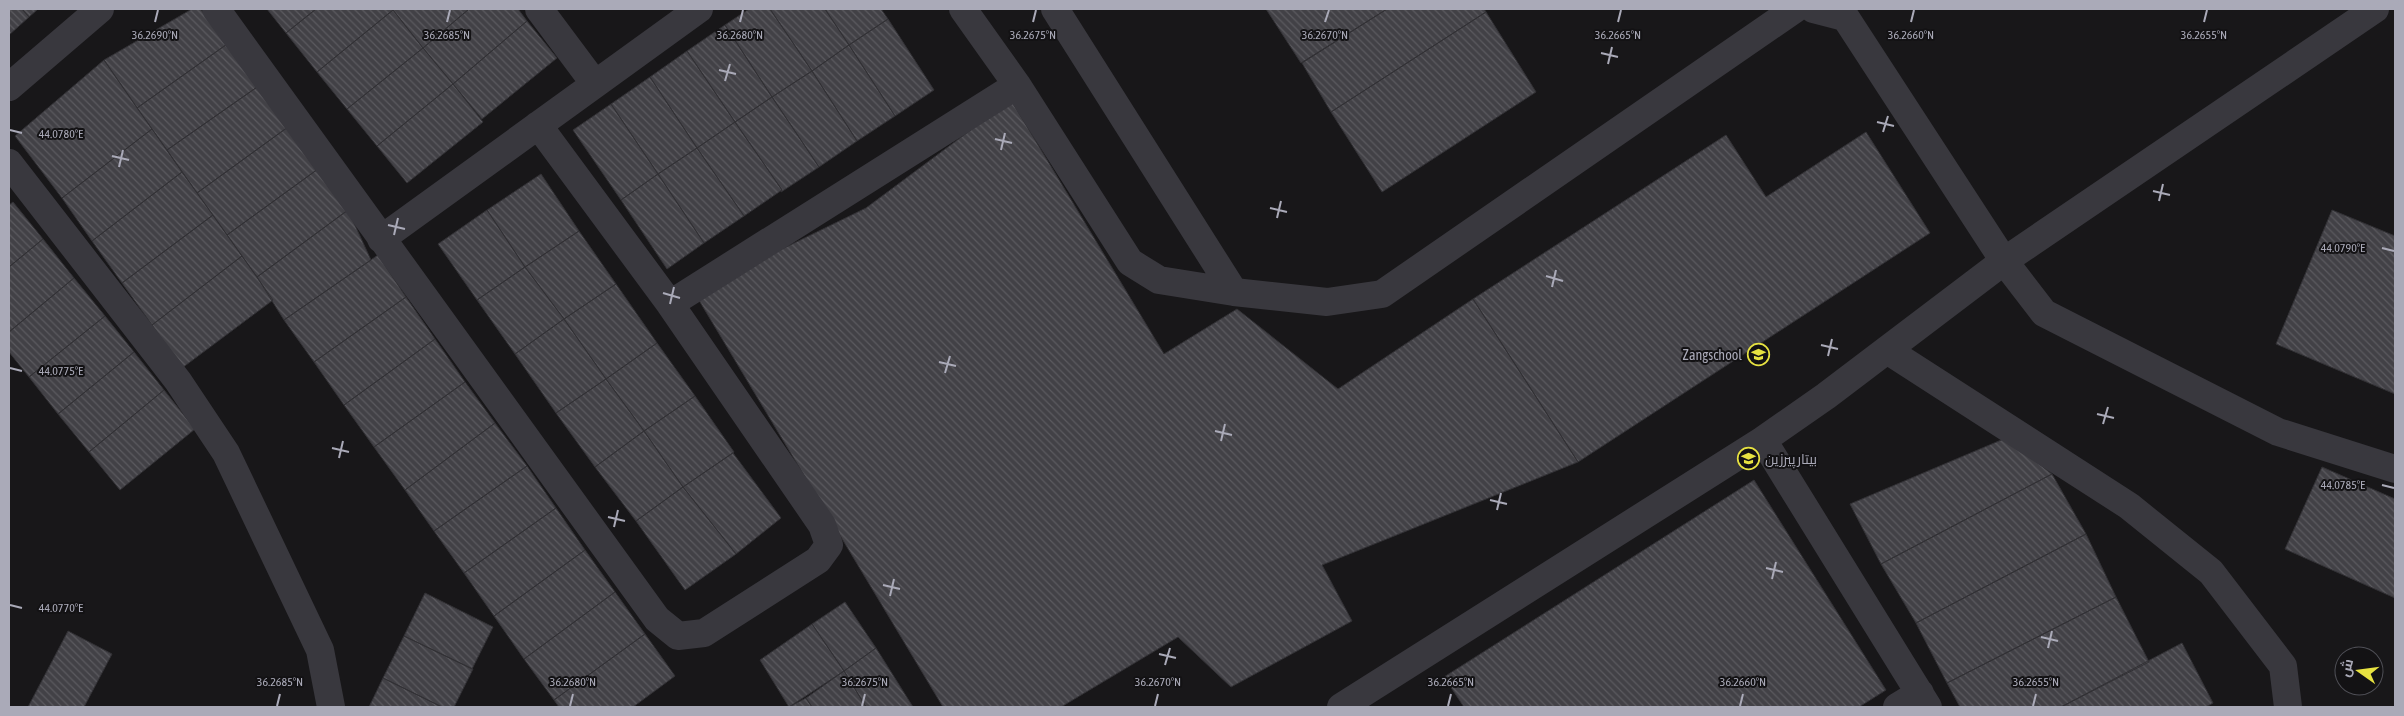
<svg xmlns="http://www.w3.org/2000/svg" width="2404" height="716" font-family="'Asap Condensed',Cairo,sans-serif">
<defs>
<pattern id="building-back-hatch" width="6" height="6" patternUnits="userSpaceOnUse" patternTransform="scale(1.25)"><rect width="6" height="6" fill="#424146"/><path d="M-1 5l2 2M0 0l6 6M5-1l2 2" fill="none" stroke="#5b5a5f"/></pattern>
</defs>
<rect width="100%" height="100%" fill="#181719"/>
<path fill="url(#building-back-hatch)" stroke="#323135" d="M9 9H22L29 17 9 35Z
M22 9H38L29 17Z
M192 9H200L230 42 137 108 104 60Z
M267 9H316L286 33Z
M316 9H392L393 10 317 72 286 33Z
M395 9H469L423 48 393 10Z
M469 9H518L527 21 453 84 423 48Z
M749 9H770L812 71 772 97 725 25Z
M770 9H825L849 45 812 71Z
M825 9H881L888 19 849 45Z
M1266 9H1387L1301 63Z
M1387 9H1484L1486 12 1331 112 1302 63Z
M393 10 423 48 347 109 317 72Z
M1486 12 1536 92 1382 192 1331 112Z
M888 19 934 90 895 116 849 45Z
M527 21 557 58 482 119 453 84Z
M725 25 772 97 735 122 687 51Z
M230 42 260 85 167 150 137 108Z
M849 45 895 116 857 141 812 71Z
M423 48 453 84 377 146 347 109Z
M687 51 735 122 697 148 650 77Z
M104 60 152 129 62 198 15 136Z
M812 71 857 141 819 167 772 97Z
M650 77 697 148 658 174 611 104Z
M453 84 483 122 407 183 377 146Z
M260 85 288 127 197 193 167 150Z
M772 97 819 167 781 192 782 190 735 122Z
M1011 100 1164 354 1237 309 1338 389 1473 299 1578 462 1322 565 1352 621 1231 687 1178 637 1061 707H943L694 292 866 208Z
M611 104 658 174 621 200 573 130Z
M735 122 782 190 744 216 697 148Z
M288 127 318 169 227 235 197 193Z
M152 129 182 172 92 241 62 198Z
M1866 132 1930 233 1578 462 1473 299 1726 135 1766 197Z
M697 148 744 216 704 243 658 174Z
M318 169 348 210 257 277 227 235Z
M182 172 213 215 122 283 92 241Z
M541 174 579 231 525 267 487 210Z
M658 174 704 243 667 269 621 200Z
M13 202 43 239 9 267V205Z
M348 210 371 260 284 320 257 277Z
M487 210 525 267 477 300 438 244Z
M2332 210 2395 236V394L2276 344Z
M213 215 242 256 152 325 122 283Z
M579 231 616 284 564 319 525 267Z
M43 239 74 278 9 332V267Z
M378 255 406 297 314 362 284 320Z
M242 256 273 300 182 368 152 325Z
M525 267 564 319 515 354 477 300Z
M74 278 105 316 29 377 9 352V332Z
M616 284 657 343 606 379 564 319Z
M406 297 435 339 344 405 314 362Z
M105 316 134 352 58 414 29 377Z
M564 319 606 379 556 413 515 354Z
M435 339 465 382 374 447 344 405Z
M657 343 695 396 644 431 606 379Z
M134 352 164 390 89 452 58 414Z
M606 379 644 431 595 467 556 413Z
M465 382 495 423 405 490 374 447Z
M164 390 195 429 120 490 89 452Z
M695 396 734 452 683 487 644 431Z
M495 423 527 466 434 531 405 490Z
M644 431 683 487 636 521 595 467Z
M2006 438 2052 474 1881 564 1850 504Z
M733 453 781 518 736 554 683 487Z
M527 466 556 508 464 573 434 531Z
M2322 467 2395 499V598L2285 549Z
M2052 474 2086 534 1916 623 1881 564Z
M1754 480 1886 690 1859 707H1464L1444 677Z
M683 487 736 554 685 590 636 521Z
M556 508 585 550 494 616 464 573Z
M2086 534 2116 597 1947 683 1916 623Z
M585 550 615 592 524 659 494 616Z
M615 592 645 634 554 700 524 659Z
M425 593 493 627 472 669 404 636Z
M2116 597 2149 662 2061 707H1960L1947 683Z
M845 602 876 648 844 671 812 624Z
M812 624 844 671 789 707 760 660Z
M68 631 112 654 84 707H28Z
M645 634 675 676 633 707H559L554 700Z
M404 636 473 669 454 707H442L383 678Z
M2182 643 2213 703 2206 707H2061Z
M876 648 913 707H866L844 671Z
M844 671 866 707H812L806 698Z
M383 678 442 707H369Z
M806 698 812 707H789Z"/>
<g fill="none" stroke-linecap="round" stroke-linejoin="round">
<path stroke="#39383e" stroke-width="28" d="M216 9 657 619 678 636 704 633 818 560 829 545 822 525 670 304 538 125
M539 9 595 84
M963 9 1017 85 1130 262 1159 280 1234 292 1327 302 1382 294 1795 9
M1055 9 1234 292
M1813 9 1844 17
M1840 9 2004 261 2044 313 2278 432 2395 469
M9 87 100 9
M9 163 178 381 226 453 320 650 331 707
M381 239 699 9
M670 304 1017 85
M1887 350 2129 506 2211 572 2283 666 2288 707
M1763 440 1928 707
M1341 707 1763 440 1826 396 2004 261 2375 9
M1897 707 1920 693"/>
</g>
<path fill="none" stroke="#aaaab8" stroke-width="2" d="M155 22 158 10M447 22 450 10M740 22 743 10M1033 22 1036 10M1325 22 1329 10M1618 22 1621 10M1911 22 1914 10M2204 22 2207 10M1601 53 1618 57M1608 64 1612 47M719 70 736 74M725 81 730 64M1877 122 1894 126M10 130 22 133M1883 132 1888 116M995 139 1012 143M1001 150 1005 133M112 156 129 160M119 167 123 150M2153 191 2170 195M2159 201 2163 184M1270 208 1287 212M1277 218 1281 201M388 225 405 229M394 235 398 218M2382 248 2394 251M1546 276 1563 281M1552 287 1556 270M663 293 680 298M670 304 674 287M1821 345 1838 349M1828 356 1832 339M939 362 956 366M10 368 22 371M945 373 950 356M2097 414 2114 418M2103 424 2108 407M1215 431 1232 435M1221 441 1225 424M332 448 349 452M339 458 343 441M2382 485 2394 488M1490 500 1507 504M1497 510 1501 493M608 517 625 521M614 527 618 510M1766 568 1783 572M1772 579 1776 562M883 585 900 589M890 596 894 579M10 605 22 608M2041 637 2058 641M2048 648 2052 631M1159 654 1176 658M1165 665 1170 648M277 706 280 694M570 706 573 694M862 706 865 694M1155 706 1158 694M1448 706 1451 694M1740 706 1743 694M2033 706 2036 694"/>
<defs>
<symbol id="school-ring" viewBox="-11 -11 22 22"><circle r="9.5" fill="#131214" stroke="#e7e241" stroke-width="1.5"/><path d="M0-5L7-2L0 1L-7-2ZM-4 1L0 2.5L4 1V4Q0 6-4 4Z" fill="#e7e241"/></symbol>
</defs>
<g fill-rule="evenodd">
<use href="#school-ring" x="1746" y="342" width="25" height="25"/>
<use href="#school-ring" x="1736" y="446" width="25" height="25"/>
</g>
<g text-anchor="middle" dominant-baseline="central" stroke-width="4" stroke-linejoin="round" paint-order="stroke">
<g font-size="14" fill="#aaaab8" stroke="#131214" text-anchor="end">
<text x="1742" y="355">Zangschool</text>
<text x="1765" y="459" text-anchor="start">بيتار پيرزين</text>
</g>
</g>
<g font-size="12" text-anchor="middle" fill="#aaaab8" stroke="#131214" stroke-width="4" stroke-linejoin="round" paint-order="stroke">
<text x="155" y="39">36.2690°N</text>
<text x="447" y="39">36.2685°N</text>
<text x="740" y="39">36.2680°N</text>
<text x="1033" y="39">36.2675°N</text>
<text x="1325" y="39">36.2670°N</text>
<text x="1618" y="39">36.2665°N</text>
<text x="1911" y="39">36.2660°N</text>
<text x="2204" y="39">36.2655°N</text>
<text x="61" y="138">44.0780°E</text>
<text x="2343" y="252">44.0790°E</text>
<text x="61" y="375">44.0775°E</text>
<text x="2343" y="489">44.0785°E</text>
<text x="61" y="612">44.0770°E</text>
<text x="280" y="686">36.2685°N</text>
<text x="573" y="686">36.2680°N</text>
<text x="865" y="686">36.2675°N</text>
<text x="1158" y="686">36.2670°N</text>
<text x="1451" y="686">36.2665°N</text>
<text x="1743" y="686">36.2660°N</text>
<text x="2036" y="686">36.2655°N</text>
</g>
<rect width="2404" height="716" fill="none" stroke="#aaaab8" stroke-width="20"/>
<g transform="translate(2359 671) rotate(284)"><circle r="24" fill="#131214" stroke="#4f4f56"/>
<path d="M0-4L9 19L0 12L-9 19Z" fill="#e7e241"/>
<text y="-8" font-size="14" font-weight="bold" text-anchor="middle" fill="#aaaab8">ش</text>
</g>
</svg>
